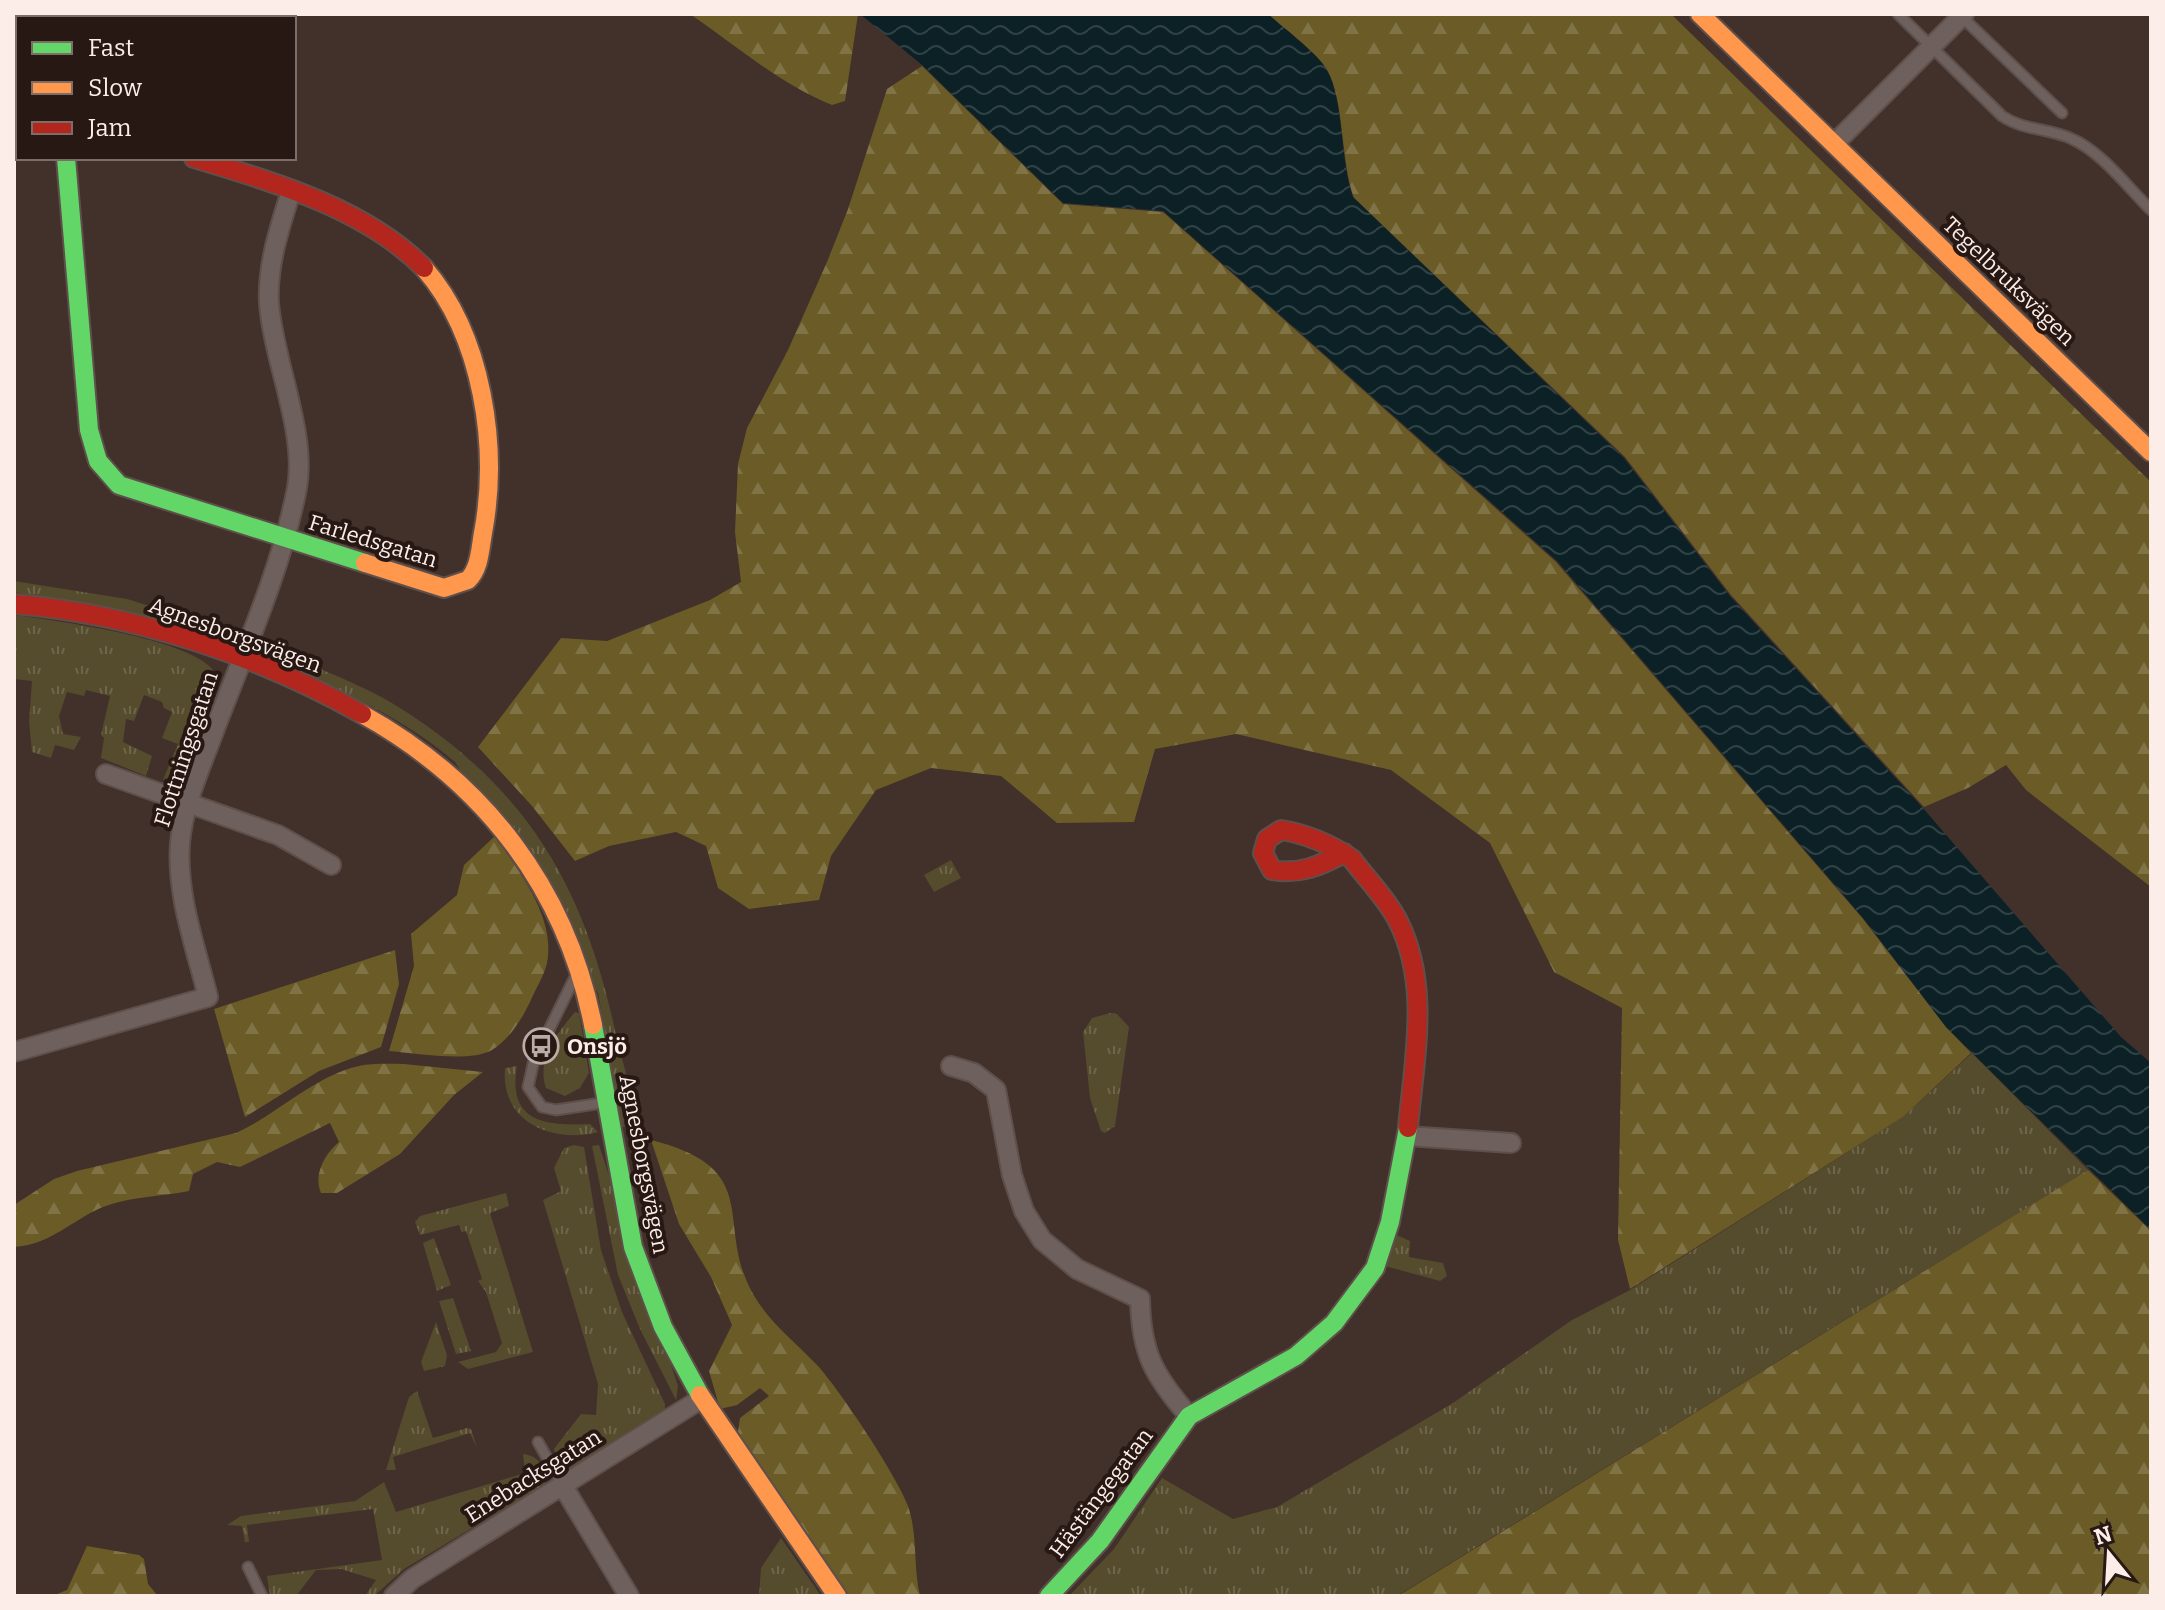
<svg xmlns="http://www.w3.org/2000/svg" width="2165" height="1610" font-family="Bitter,serif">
<defs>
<pattern id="grass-tufts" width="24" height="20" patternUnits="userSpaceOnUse" patternTransform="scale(2)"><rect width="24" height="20" fill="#554b2d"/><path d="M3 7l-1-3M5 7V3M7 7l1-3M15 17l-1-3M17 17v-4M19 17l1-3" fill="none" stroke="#6e654b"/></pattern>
<pattern id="forest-firs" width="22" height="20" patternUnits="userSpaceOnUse" patternTransform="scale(2)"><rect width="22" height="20" fill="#6a5b27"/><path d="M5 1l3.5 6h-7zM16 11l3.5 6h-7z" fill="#807346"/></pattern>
<pattern id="water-waves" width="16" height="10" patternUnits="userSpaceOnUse" patternTransform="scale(2)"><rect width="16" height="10" fill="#0c2126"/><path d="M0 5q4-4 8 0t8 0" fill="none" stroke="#304246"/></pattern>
</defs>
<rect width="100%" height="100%" fill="#42302a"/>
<path fill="url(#grass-tufts)" d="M14 581 127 599 228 631 229 638 14 592Z
M14 615C50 620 212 640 217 679L182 769 163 780 178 744 162 738 172 712 164 708 162 702 144 695 134 721 126 719 123 742 152 756 146 776 101 758 104 738 101 735 110 696 86 690 84 696 67 692 59 716 63 734 81 737 74 750 55 745 51 758 32 752 29 722 32 681 14 679Z
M258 648H270C316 668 366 685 408 713 531 794 584 889 615 1030 618 1048 639 1114 638 1125L622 1127 598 993 455 762C399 713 330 687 263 656Z
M951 860 961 878 934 892 924 875Z
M575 1012 579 1013 589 1073 580 1088 565 1096 546 1088C536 1060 558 1032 575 1012Z
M1110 1013 1117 1014 1129 1027 1115 1126 1105 1133 1101 1131 1090 1098 1083 1032 1092 1018Z
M1972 1053 2088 1170 1397 1596H1069L1114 1549 1162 1478 1233 1519 1277 1507 1453 1403 1572 1320 1630 1290 1903 1117Z
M517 1066C507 1123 546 1126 590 1124L598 1132C552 1144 500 1122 505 1068Z
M574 1145 584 1147 601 1250 622 1312 665 1404V1411L575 1467 566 1469 557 1461 554 1449 581 1414 596 1415 598 1384 543 1200 561 1191 554 1168 564 1148Z
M599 1145 678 1386 676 1400 640 1329 618 1275 592 1146Z
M506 1193 509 1206 490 1213 533 1352 468 1369 458 1362 496 1352 502 1343 486 1292 478 1281 482 1279 466 1231 462 1232 459 1225 420 1235 415 1222 420 1216Z
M1392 1233 1410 1241 1409 1257 1443 1263 1447 1276 1440 1281 1385 1266Z
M434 1238 451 1285 437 1291 423 1243Z
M453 1298 471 1351 456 1354 439 1301Z
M436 1322 447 1355 445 1366 424 1371 421 1362Z
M417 1391 433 1438 467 1428 471 1429 477 1448 470 1433 393 1457 396 1470H386L409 1397Z
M523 1454C537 1455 550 1469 545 1484L404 1569 374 1596H365L376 1580 341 1569 316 1570 296 1596H270L267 1576 382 1560 373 1509 247 1525 249 1542H245L242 1526 227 1525 241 1516 355 1501 384 1482 396 1512 525 1473Z
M781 1538 821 1596H759L761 1568Z"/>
<path fill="url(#forest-firs)" d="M690 14H858L845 101 832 105C778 83 737 46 690 14Z
M1268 14H1671L2151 482V887L2026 790 2006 765 1968 788 1924 807 1731 595 1625 457 1354 198C1340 159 1345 102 1327 70 1318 53 1283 28 1268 14Z
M922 66 1063 204 1163 212 1556 562 1863 919 1946 1027 1971 1053 1903 1117 1630 1289 1618 1240 1622 1008 1554 972 1490 843 1391 770 1236 734 1155 749 1134 822 1057 823 1001 776 931 768 876 790 831 856 819 900 749 909 718 888 706 846 676 832 609 846 575 861 532 806 478 747 561 638 607 641 710 600 741 582 735 532 738 464 747 428 788 350 827 262 848 209 887 89Z
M495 836C519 872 556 917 547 963 544 976 535 990 530 1002 522 1019 508 1041 492 1050 469 1063 415 1053 389 1051L414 966 411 934 457 895 464 865Z
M395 950 399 984 381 1047 319 1071 245 1117 214 1009Z
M404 1064 483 1072 454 1095 400 1154 337 1193H321C313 1174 325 1154 339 1142L330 1123 240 1167 217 1162 193 1174 189 1191C160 1197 131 1196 103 1207 72 1220 50 1245 14 1247V1205L54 1179 77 1171 236 1133C278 1114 314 1076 359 1066 373 1063 389 1064 404 1064Z
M651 1140C771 1170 709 1228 758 1302 774 1326 796 1343 816 1364 838 1387 897 1476 908 1506 918 1535 913 1567 920 1596H849L738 1432 740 1418 769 1396 760 1388 737 1405 720 1409 709 1371 732 1325 711 1277 679 1224Z
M2088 1170 2151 1231V1596H1398Z
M87 1546 139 1555 144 1559 148 1584 158 1596H52L67 1590Z"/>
<path fill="url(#water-waves)" d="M860 14H1268C1283 28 1317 53 1327 70 1344 100 1340 160 1353 197L1624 458 1730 596 1922 807 2121 1037 2151 1063V1230L1946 1027 1863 918 1557 561 1163 211 1063 203 922 65Z"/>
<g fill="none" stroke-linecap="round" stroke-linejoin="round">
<defs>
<path id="lane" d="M1898 14 2002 116C2024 131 2049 128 2072 139 2102 152 2128 188 2151 210
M1961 16 2062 113
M575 977 534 1060 528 1087 542 1107 556 1110 602 1103
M538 1442 563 1486
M248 1567 262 1596"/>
<path id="street" d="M14 103 18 104
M1834 144 1964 14
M106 774 278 835 331 865
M14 1052 208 997C196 948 176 895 180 843 183 806 200 769 213 734 243 654 281 571 297 488 307 432 273 360 269 303 267 264 280 227 291 191
M951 1066 974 1073 996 1090 1012 1175 1024 1211 1042 1240 1077 1269 1140 1299C1141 1353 1154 1376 1189 1416
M1407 1136 1511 1143
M563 1486 629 1596
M394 1596 412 1579 701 1399"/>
<path id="fast" d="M66 158 89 430 98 461 119 485 365 563
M593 1025 633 1247 663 1327 700 1395
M1049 1596 1100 1541 1189 1416 1296 1356 1334 1323 1375 1268 1390 1222 1408 1128"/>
<path id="slow" d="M1700 14 2151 452
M365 563 444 588 468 580C480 568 480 549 483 533 499 447 483 336 424 268
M362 714C484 782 566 888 593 1025
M700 1395 837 1596"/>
<path id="jam" d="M194 158C273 182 365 208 424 268
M14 604C134 614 258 655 362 714
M1344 853C1320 866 1299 875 1272 870L1263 853 1267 839 1281 830C1307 834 1330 844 1352 859 1366 878 1386 898 1397 919 1431 984 1414 1059 1408 1128"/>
</defs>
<use href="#lane" stroke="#5e4f4b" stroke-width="13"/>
<use href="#street" stroke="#5e4f4b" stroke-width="22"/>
<use href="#fast" stroke="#5e4f4b" stroke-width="22"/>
<use href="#slow" stroke="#5e4f4b" stroke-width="22"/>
<use href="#jam" stroke="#5e4f4b" stroke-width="22"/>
<use href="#lane" stroke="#6e605c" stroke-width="9"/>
<use href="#street" stroke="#6e605c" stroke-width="18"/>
<use href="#fast" stroke="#63d668" stroke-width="18"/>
<use href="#slow" stroke="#ff974d" stroke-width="18"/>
<use href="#jam" stroke="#b3261e" stroke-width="18"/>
</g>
<defs>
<symbol id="bus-ring" viewBox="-11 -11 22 22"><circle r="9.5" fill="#281813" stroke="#bbaba6" stroke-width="1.5"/><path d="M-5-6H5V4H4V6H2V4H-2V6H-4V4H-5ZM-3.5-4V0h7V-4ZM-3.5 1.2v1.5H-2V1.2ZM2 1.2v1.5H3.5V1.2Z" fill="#bbaba6"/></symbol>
</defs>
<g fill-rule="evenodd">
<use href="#bus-ring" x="521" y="1026" width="40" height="40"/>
</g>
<g text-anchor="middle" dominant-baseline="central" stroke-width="8" stroke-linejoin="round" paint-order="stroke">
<g font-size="22" fill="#fcede9" stroke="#281813">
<text transform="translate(2009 281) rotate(44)">Tegelbruksvägen</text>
<text transform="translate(373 541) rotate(17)">Farledsgatan</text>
<text transform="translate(235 635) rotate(20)">Agnesborgsvägen</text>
<text transform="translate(186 749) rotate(-72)">Flottningsgatan</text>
<text transform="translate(644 1164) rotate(79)">Agnesborgsvägen</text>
<text transform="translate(533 1476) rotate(-32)">Enebacksgatan</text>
<text transform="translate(1101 1493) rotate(-53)">Hästängegatan</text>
</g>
<g font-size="22" font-weight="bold" fill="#fcede9" stroke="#281813" text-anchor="start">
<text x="567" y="1046">Onsjö</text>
</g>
</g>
<rect width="2165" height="1610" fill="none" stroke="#fcede9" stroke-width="32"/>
<rect x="16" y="16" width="280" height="144" fill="#281813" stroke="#7d6d69" stroke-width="2"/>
<rect x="32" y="42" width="40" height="12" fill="#63d668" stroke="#7d6d69" stroke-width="2"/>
<text x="88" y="56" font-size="24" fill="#fcede9">Fast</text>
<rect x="32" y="82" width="40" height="12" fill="#ff974d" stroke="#7d6d69" stroke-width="2"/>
<text x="88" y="96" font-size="24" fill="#fcede9">Slow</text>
<rect x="32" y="122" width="40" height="12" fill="#b3261e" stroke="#7d6d69" stroke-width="2"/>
<text x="88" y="136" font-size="24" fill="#fcede9">Jam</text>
<g transform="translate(2109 1554) rotate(342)" stroke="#281813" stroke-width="6" paint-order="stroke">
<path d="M0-6L14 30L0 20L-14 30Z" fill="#fcede9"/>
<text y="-12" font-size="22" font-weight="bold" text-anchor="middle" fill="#fcede9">N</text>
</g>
</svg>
